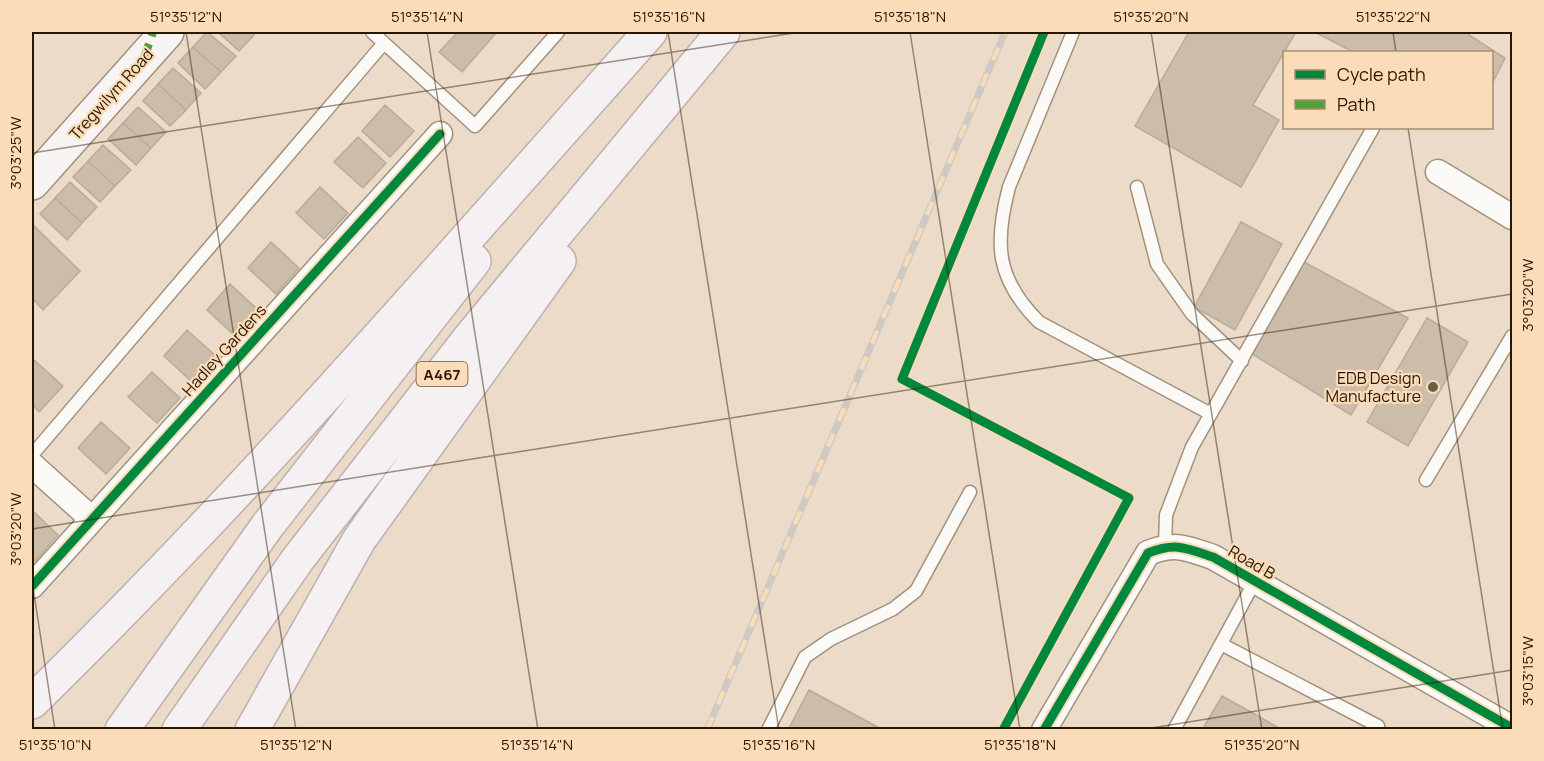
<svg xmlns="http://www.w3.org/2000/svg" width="1544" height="761" font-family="Manrope,sans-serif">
<rect width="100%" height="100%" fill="#ecdbc8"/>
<path fill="#ccbcaa" stroke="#bbaa96" stroke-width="1.5" d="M207 32 236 56 221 72 193 47Z
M218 32H250L254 35 239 51Z
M458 32H497L462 72 439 52Z
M1189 32H1296L1253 105 1279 120 1241 187 1135 126Z
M1315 32H1471L1469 35 1505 58 1492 84V52H1353Z
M193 47 221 72 205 89 178 63Z
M173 68 201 93 186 110 158 84Z
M158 84 186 110 170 126 143 101Z
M385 105 414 131 390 157 362 131Z
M138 107 166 132 151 148 123 123Z
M123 123 151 148 136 165 108 139Z
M358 137 386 163 363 188 334 162Z
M103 145 131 170 115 186 88 161Z
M88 161 115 186 100 202 73 177Z
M70 182 97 207 82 223 55 198Z
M320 187 348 213 324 239 296 213Z
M55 198 82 223 67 240 40 214Z
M1241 222 1282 244 1235 330 1194 307Z
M32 224 80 271 43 310 32 298Z
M271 242 299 268 276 294 248 268Z
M1304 262 1408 318 1351 415 1249 352Z
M230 284 258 310 235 336 207 310Z
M1427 318 1468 342 1408 446 1367 422Z
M187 330 216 356 192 382 164 356Z
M34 360 63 386 39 412 32 404V363Z
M152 372 180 398 157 423 128 397Z
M101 422 130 448 106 474 78 448Z
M32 510 58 535 35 561 32 558Z
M809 690 883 730H788Z
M1222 696 1283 730H1202Z"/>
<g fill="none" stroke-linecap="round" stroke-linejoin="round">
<defs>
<path id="lane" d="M372 32 475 126 558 32
M1073 32 1009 187C994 244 996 279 1039 322L1211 414
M1137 187 1157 264 1192 314 1242 361
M32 455 384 43
M1426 480 1512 336
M1165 546 1166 515 1192 447 1373 128
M1221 644 1378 726
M768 730 805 657 831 639 893 609 916 591 970 492
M1174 730 1255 581"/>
<path id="street" d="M1438 172 1512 217
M32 465 92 519
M32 586 440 134
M1044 730 1148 553C1176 542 1186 548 1213 557L1512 728"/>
<path id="secondary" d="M32 183 167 32"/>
<path id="primary" d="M32 702C249 490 448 259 650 32
M122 730 268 525 474 261
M179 730 298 559 468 340 723 32
M252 730 359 540 559 261"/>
</defs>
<use href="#lane" stroke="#a2917d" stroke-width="15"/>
<use href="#street" stroke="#a2917d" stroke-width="27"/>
<use href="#secondary" stroke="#a2917d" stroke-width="36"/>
<use href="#primary" stroke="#bdb0ad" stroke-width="36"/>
<use href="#lane" stroke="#fcfaf7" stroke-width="12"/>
<use href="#street" stroke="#fcfaf7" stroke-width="24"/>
<use href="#secondary" stroke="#f9f4f4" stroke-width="33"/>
<use href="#primary" stroke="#f5f0f2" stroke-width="33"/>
<defs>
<path id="rail" d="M707 730 1005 32"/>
</defs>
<use href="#rail" stroke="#cec9c3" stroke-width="7"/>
<use href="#rail" stroke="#fbdcb9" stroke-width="4.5" stroke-dasharray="14" stroke-linecap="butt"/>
<path stroke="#51a13c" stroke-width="8" stroke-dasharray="15 8" stroke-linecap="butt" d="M144 58 153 32"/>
<defs>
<path id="cycleway" d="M32 586 440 134
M1003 730 1129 498 902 379 1044 32
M1044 730 1148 553C1176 542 1186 548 1213 557L1512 728"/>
</defs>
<use href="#cycleway" stroke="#fbdcb9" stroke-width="13"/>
<use href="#cycleway" stroke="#00873e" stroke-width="9"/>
</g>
<path fill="none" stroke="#291700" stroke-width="1.5" stroke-opacity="0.45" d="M186 32 296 730M427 32 538 730M668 32 779 730M910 32 1020 730M1151 32 1262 730M1393 32 1396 52M1408 128 1503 730M32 153 800 32M32 529 1512 294M32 581 55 730M1139 730 1512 670"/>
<circle fill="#6d5c46" stroke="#fbdcb9" stroke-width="2" cx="1433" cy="387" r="6"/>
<g text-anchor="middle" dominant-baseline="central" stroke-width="4.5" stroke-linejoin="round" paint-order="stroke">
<rect fill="#fbdcb9" stroke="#685238" stroke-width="1.5" x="416.5" y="362" width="51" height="24" rx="4.5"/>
<g font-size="15" font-weight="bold" fill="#291700">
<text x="442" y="374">A467</text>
</g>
<g font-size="16" fill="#291700" stroke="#fbdcb9">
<text transform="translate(111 94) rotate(-48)">Tregwilym Road</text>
<text transform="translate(224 350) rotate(-48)">Hadley Gardens</text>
<text transform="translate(1252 562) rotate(30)">Road B</text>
</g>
<g font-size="16" fill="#291700" stroke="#fbdcb9" text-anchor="end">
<text x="1421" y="378">EDB Design<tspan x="1421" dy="18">Manufacture</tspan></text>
</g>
</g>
<rect width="1544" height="761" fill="none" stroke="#fbdcb9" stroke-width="66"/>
<rect x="1283" y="51" width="210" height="78" fill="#fbdcb9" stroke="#a78d6f" stroke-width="1.5"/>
<rect x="1295" y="70" width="30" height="9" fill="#00873e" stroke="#a78d6f" stroke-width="1.5"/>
<text x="1337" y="81" font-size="18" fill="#291700">Cycle path</text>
<rect x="1295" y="100" width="30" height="9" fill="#51a13c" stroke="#a78d6f" stroke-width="1.5"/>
<text x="1337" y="111" font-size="18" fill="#291700">Path</text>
<rect x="33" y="33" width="1478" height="695" fill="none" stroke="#291700" stroke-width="2"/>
<g font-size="15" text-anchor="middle" fill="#291700">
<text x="186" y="22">51°35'12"N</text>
<text x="427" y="22">51°35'14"N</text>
<text x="669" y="22">51°35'16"N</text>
<text x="910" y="22">51°35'18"N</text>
<text x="1151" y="22">51°35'20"N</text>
<text x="1393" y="22">51°35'22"N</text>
<text transform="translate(16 153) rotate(-90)" y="5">3°03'25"W</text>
<text transform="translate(1528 295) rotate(-90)" y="5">3°03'20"W</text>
<text transform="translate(16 529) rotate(-90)" y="5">3°03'20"W</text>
<text transform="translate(1528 671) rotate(-90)" y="5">3°03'15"W</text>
<text x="55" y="750">51°35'10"N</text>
<text x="296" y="750">51°35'12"N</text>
<text x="537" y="750">51°35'14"N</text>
<text x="779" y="750">51°35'16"N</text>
<text x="1020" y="750">51°35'18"N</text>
<text x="1262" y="750">51°35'20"N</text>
</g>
</svg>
